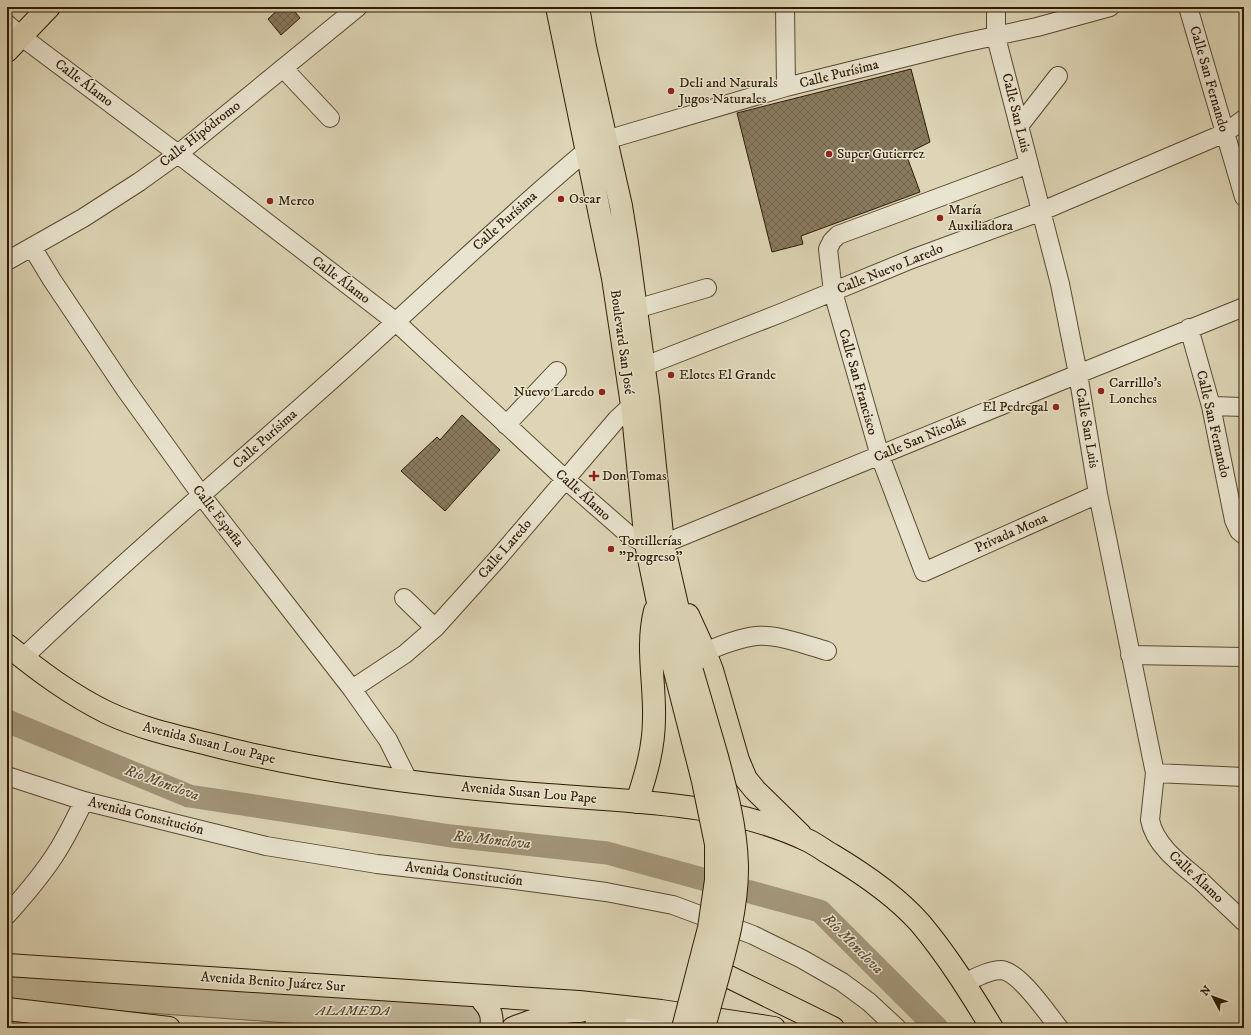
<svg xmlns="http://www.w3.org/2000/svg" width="1251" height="1035" font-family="'IM FELL DW Pica',serif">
<defs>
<pattern id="building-cross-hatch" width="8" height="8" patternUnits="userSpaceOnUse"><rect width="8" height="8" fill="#897b60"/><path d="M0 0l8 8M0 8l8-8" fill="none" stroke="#70644d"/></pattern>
</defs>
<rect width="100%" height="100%" fill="#ddd5b5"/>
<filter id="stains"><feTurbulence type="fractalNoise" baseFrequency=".005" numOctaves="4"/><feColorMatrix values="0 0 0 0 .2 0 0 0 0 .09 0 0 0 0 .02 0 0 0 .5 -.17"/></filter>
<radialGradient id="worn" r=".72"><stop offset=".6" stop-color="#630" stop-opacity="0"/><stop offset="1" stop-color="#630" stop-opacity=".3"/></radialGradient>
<path fill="#bfb597" stroke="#76684d" d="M7 972 475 1004 483 1022 480 1028H359L7 1003Z"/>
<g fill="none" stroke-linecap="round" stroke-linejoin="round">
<path stroke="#a29578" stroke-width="23" d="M7 721 189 796 451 836 607 853 820 911 937 1028"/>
</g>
<path fill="url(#building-cross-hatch)" stroke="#2e1a03" d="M281 7H291L300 18 281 35 268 19Z
M911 69 930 142 906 154 920 192 801 236 803 244 772 252 737 113Z
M462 415 500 450 445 511 401 471 437 437 440 440Z"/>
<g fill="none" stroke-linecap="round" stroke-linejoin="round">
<defs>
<path id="minor" d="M785 7 786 87
M996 7V37L1060 284 1078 374 1098 494 1155 773 1150 820C1155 846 1182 865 1201 881 1215 895 1230 908 1244 922
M1188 7 1244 197
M7 24 22 37 178 154 396 322 565 479 629 535 646 544H663L1078 374 1244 307
M283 68 330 118
M1019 126 1058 76
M1029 164 838 235 832 241 828 249 833 292 880 456 924 572 1098 494
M32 247 52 280 125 389 202 496 352 689 388 740 409 782
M7 261 83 218 139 182 178 154 358 7
M636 309 707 288
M1189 328 1211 406 1234 520 1239 531 1244 535
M632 371 781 313 912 259 1042 211 1225 133 1244 119
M1211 406 1244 407
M506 425 557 371
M404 598 435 628
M705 652C721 645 739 638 756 636 778 634 806 645 827 651
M1130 655 1244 657
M23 658C127 558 238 464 346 367 426 295 504 220 586 151L606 140 786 87 963 43 1037 27 1110 7
M352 689 405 654 435 628 499 557 617 419 632 405 641 401
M1155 773 1244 777
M7 776 84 801 266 846 377 864 499 878 606 892 673 905 753 935 802 959 842 982 869 1002 897 1028
M7 915C25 895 44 873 58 850 68 834 76 817 84 801
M964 983C975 978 989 970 1001 970 1019 971 1048 1014 1059 1028
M616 1016 688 1028"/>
<path id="major" d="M557 7 613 278 632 405 646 544 663 627 677 679
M578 7 585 47 621 206 627 243 648 398 663 544 692 671
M7 51 49 7
M688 615 705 652 712 670 738 760 746 779 755 790 800 834
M7 645C39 671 71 695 108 713 140 728 175 736 208 744 320 773 434 787 548 795 635 802 728 802 809 841 817 845 825 851 832 855 864 874 895 895 920 923 947 955 970 992 992 1028
M637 802C646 774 654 748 654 718 655 682 646 647 655 611
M7 965 579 1002 661 1011 774 1028
M719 972 833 1028
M483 1001C491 1009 493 1017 491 1028
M7 1009 169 1028
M513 1028C535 1020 558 1010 581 1011
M595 1028C599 1018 606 1017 616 1016"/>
</defs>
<use href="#minor" stroke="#5a4930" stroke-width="20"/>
<use href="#major" stroke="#2e1a03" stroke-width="24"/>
<use href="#minor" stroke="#e9e4cf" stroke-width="18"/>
<use href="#major" stroke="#ddd5b5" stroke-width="22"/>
<defs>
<path id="major-bridge" d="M692 671C700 699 708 726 716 753 726 790 736 827 737 865 738 919 717 976 704 1028
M677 679 703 781 716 844V880L709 928 683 1028"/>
</defs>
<use href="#major-bridge" stroke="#2e1a03" stroke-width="24" stroke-linecap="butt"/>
<use href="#major-bridge" stroke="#ddd5b5" stroke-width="22"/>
</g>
<g fill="#8f2418" stroke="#e9e4cf" stroke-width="1.5">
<circle cx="671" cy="91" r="4"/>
<circle cx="829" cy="154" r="4"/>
<circle cx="561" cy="199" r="4"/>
<circle cx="270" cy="201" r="4"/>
<circle cx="940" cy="218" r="4"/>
<circle cx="671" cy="375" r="4"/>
<circle cx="1101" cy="391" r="4"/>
<circle cx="602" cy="392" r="4"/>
<circle cx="1056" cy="407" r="4"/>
<path d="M592 470h4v4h4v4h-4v4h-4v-4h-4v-4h4z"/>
<circle cx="611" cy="549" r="4"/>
</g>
<g text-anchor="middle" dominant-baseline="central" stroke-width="3" stroke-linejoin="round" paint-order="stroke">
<g font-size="14" fill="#2e1a03" stroke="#e9e4cf">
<text transform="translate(839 74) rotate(-14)">Calle Purísima</text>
<text transform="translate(1209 79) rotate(74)">Calle San Fernando</text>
<text transform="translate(84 83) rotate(37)">Calle Álamo</text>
<text transform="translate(1016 113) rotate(76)">Calle San Luis</text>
<text transform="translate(200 134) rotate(-38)">Calle Hipódromo</text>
<text transform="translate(505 221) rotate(-42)">Calle Purísima</text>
<text transform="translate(890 269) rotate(-22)">Calle Nuevo Laredo</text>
<text transform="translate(341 280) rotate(37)">Calle Álamo</text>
<text transform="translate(622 342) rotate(82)">Boulevard San José</text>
<text transform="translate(858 382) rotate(74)">Calle San Francisco</text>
<text transform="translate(1213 424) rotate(77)">Calle San Fernando</text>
<text transform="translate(1087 428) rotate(80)">Calle San Luis</text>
<text transform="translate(265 439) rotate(-42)">Calle Purísima</text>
<text transform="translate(920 439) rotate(-23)">Calle San Nicolás</text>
<text transform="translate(583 495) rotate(42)">Calle Álamo</text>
<text transform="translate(218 516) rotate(52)">Calle España</text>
<text transform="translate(1011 533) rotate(-24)">Privada Mona</text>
<text transform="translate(505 549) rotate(-49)">Calle Laredo</text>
<text transform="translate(209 743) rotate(14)">Avenida Susan Lou Pape</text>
<text transform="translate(529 793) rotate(5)">Avenida Susan Lou Pape</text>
<text transform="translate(146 816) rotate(14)">Avenida Constitución</text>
<text transform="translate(464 874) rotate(7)">Avenida Constitución</text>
<text transform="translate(1196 877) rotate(43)">Calle Álamo</text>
<text transform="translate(273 982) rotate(4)">Avenida Benito Juárez Sur</text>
</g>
<g font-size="14" fill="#2e1a03" stroke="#e9e4cf" text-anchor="start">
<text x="679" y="83">Deli and Naturals<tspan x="679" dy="16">Jugos Naturales</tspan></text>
<text x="837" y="154">Super Gutierrez</text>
<text x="569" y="199">Oscar</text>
<text x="278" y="201">Merco</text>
<text x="948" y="210">María<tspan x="948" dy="16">Auxiliadora</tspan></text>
<text x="679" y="375">Elotes El Grande</text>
<text x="1109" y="383">Carrillo's<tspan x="1109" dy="16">Lonches</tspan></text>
<text x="594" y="392" text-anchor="end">Nuevo Laredo</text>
<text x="1048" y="407" text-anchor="end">El Pedregal</text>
<text x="602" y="476">Don Tomas</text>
<text x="619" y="541">Tortillerías<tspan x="619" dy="16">"Progreso"</tspan></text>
</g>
<g font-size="14" font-style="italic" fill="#5a482f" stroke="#e9e4cf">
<text x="353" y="1011">ALAMEDA</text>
</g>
<g font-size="15" font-style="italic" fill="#5c4b32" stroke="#e9e4cf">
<text transform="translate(162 783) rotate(20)">Río Monclova</text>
<text transform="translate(492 840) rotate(6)">Río Monclova</text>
<text transform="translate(853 944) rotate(45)">Río Monclova</text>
</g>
</g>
<rect width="1251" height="1035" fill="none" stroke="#ddd5b5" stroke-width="24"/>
<rect x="8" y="8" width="1235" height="1019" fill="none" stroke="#2e1a03" stroke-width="2"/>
<rect x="12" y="12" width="1227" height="1011" fill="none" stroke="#2e1a03"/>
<g transform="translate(1213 997) rotate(311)" stroke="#e9e4cf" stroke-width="3" paint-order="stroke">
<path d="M0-3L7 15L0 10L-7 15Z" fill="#2e1a03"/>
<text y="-6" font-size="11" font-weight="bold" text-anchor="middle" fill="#2e1a03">N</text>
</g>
<rect width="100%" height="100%" filter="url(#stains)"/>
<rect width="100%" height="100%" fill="url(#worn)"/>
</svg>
